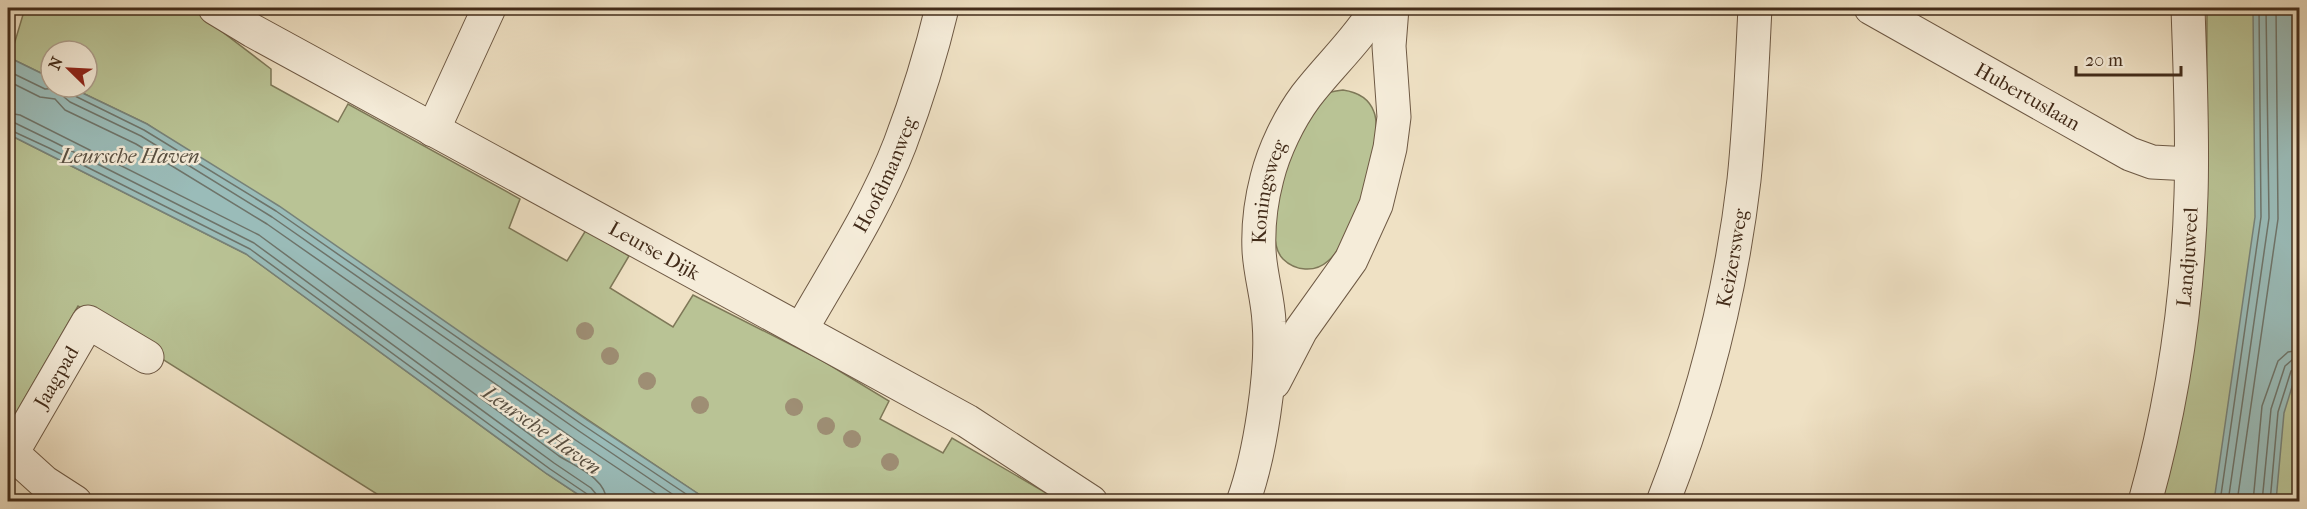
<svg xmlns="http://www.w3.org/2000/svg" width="2307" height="509" font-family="'IM FELL French Canon',serif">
<rect width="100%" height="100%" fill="#efe1c4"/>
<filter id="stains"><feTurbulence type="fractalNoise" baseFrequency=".00333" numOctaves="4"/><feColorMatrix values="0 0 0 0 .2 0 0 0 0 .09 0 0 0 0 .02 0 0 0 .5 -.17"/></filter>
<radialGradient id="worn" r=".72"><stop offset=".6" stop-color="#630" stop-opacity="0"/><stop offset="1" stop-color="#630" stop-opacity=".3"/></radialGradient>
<path fill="#b9c395" stroke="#7e7858" stroke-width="1.5" d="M25 8H142L145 14 156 8H191L271 69V85L338 122 348 104 520 199 509 228 567 261 586 230 629 256 610 288 673 327 693 295 823 361 889 401 880 419 943 453 952 438 1048 494 1044 502 709 501 147 124 70 87H87V51H51V78L10 58Z
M2207 8H2299V501L2155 502 2206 226Z
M1343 90C1357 92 1369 98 1374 112 1385 140 1351 243 1328 261 1315 273 1295 271 1283 259 1264 240 1282 177 1291 154 1295 141 1314 108 1322 98 1327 92 1335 91 1343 90Z
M8 134 246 254 547 474 588 501H388L78 306 8 427Z"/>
<path fill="#9abcb9" stroke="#778279" stroke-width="1.5" d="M2253 8H2299V364L2284 413 2276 501H2214L2255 217Z
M8 57 51 78V87H70L147 124 279 206 587 420 709 501H588L547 474 246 254 8 134Z"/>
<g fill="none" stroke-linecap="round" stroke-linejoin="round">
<path stroke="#6e746a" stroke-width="1.5" d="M8 71 45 89 60 88 64 97 70 102 141 136 272 217 579 431 684 502
M8 81 40 97 55 99 65 110 136 144 267 224 574 439 668 502
M70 87 73 95 144 130 276 211 583 425 698 502
M8 113 20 115 259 235 559 456C576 467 606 478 607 502
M8 122 15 123 52 141 254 243 554 463 591 488 596 494 598 502
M8 129 49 148 250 249 550 469 587 494 590 502
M2220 502 2261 217 2259 8
M2228 502 2269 218 2266 8
M2237 502 2278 219 2276 8
M2253 502 2262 406 2278 361 2288 352 2300 350
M2262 502 2271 409 2285 366 2292 360 2300 359
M2270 502 2278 412 2291 371 2300 367"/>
<defs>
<g id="minor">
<path id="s1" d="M215 8 253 31 967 421 1091 502"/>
<path id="s2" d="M1871 8 2130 154 2152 162 2191 164"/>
<path d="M433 130 489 8"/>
<path id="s3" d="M801 330C835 270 875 209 900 144 917 99 931 54 942 8"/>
<path d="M1274 382 1301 330 1351 260 1376 205 1390 148 1394 117 1389 46 1392 8"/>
<path id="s4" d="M75 502 44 482 12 453 88 322 147 357"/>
<path id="s5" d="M1243 502C1260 456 1273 371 1269 322 1268 298 1260 274 1259 250 1258 227 1261 201 1267 178 1274 150 1289 119 1306 96 1329 66 1357 41 1377 8"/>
<path id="s6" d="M1663 502C1704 398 1731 291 1744 180 1750 123 1752 65 1755 8"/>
<path id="s7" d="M2145 502C2173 402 2188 298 2191 195 2193 133 2190 70 2188 8"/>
</g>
</defs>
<use href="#minor" stroke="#6e5944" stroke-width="35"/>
<use href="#minor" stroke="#f5ecd9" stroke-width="33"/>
</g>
<g fill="#9e8e74">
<circle cx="585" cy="331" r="9"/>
<circle cx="610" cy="356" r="9"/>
<circle cx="647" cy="381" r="9"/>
<circle cx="700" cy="405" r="9"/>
<circle cx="794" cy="407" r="9"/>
<circle cx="826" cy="426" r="9"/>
<circle cx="852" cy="439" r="9"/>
<circle cx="890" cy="462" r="9"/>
</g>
<g text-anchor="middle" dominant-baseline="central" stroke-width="5" stroke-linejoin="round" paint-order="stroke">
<g font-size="20" fill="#432c1a" stroke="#f5ecd9">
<text stroke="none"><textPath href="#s2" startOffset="180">Hubertuslaan</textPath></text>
<text stroke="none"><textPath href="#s3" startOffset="177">Hoofdmanweg</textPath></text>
<text stroke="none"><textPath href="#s5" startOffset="315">Koningsweg</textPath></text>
<text stroke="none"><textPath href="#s1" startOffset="502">Leurse Dijk</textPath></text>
<text stroke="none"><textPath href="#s7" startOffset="249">Landjuweel</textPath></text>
<text stroke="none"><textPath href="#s6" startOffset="254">Keizersweg</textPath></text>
<text stroke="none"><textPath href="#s4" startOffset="168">Jaagpad</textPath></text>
</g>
<g font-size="21" font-style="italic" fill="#595042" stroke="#f5ecd9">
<text x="130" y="156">Leursche Haven</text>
<text transform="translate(542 430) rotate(35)">Leursche Haven</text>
</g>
</g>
<rect width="2307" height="509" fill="none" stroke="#efe1c4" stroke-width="30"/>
<rect x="9" y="9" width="2289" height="491" fill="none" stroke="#432c1a" stroke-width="3"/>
<rect x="15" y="15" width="2277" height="479" fill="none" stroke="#432c1a" stroke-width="1.5"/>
<g transform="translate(69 69) rotate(294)"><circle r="28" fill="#f5ecd9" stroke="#ae9f8d" stroke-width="1.5"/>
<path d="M0-4.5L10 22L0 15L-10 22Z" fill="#8f2418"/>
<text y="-9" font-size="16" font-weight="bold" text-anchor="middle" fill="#432c1a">N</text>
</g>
<path d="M2076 66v9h105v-9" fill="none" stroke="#432c1a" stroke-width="3"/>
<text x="2085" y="66" font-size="18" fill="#432c1a" stroke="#f5ecd9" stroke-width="4.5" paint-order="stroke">20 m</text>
<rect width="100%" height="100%" filter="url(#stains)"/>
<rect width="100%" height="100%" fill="url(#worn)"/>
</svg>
